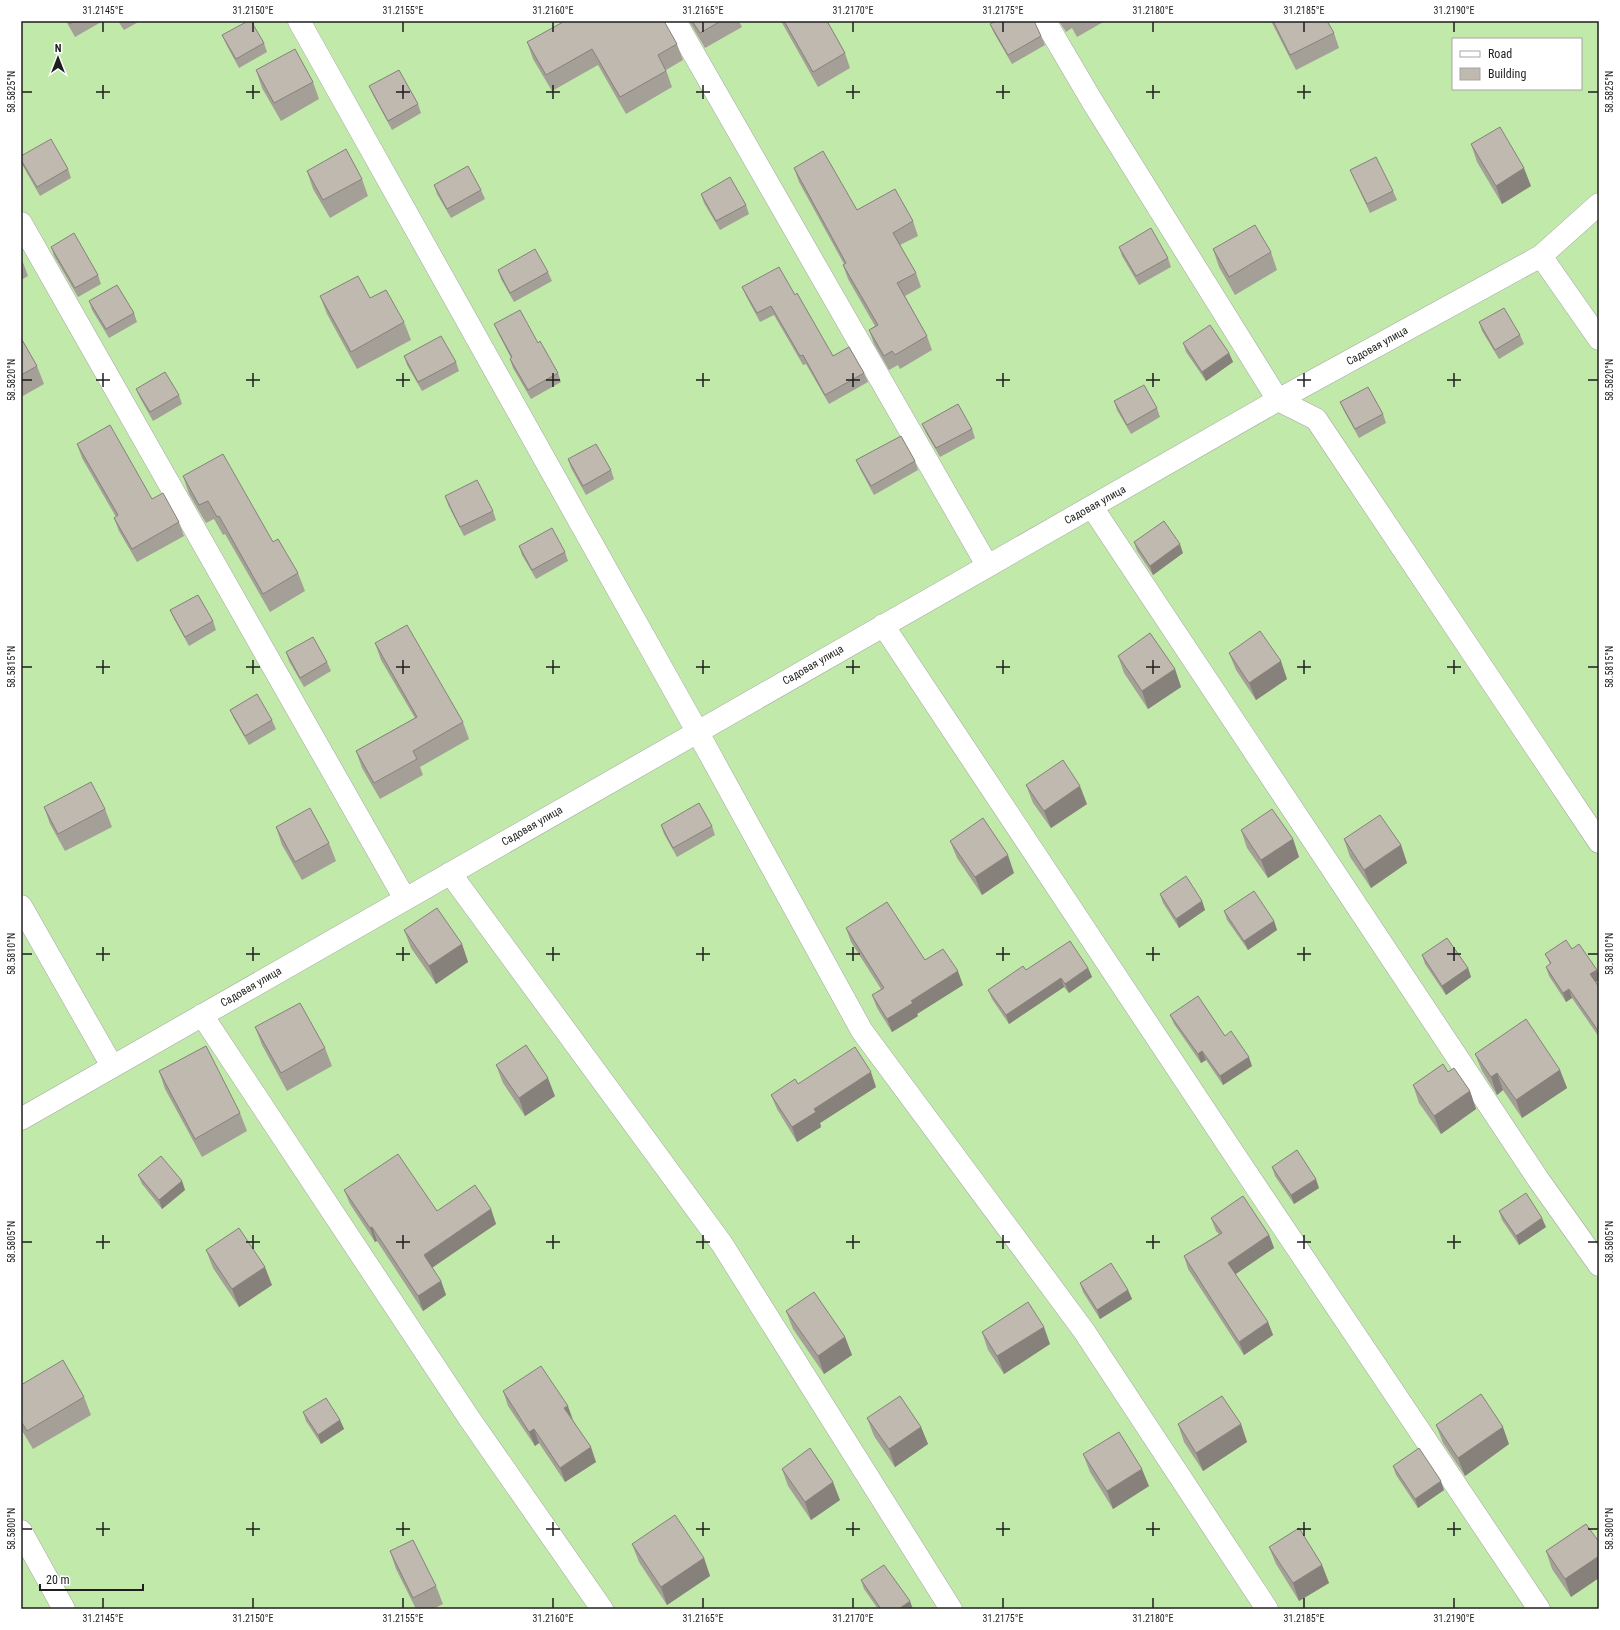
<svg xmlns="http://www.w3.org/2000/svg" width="1620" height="1630" font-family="'Roboto Condensed',sans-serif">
<rect width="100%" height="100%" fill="#efece4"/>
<path fill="#c1e9a9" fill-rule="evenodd" d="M21 21H1599V1609H21ZM1453 39H1581V89H1453Z"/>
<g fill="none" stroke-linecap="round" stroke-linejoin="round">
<defs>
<path id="minor" d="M299 21 697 731 862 1031 1084 1331 1267 1609
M675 21 987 565
M1045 21 1092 101 1278 400 1316 419 1599 842
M21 223 405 899
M1541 256 1599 339
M1092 507 1538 1179 1599 1265
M883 625 1232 1151 1539 1609
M450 873 722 1244 951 1609
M21 906 112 1066
M202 1015 469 1418 602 1609
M21 1119 1278 400 1541 256 1599 204
M21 1531 64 1609"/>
</defs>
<use href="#minor" stroke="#a5a5a5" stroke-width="23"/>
<use href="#minor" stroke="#fff" stroke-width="22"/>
</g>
<path fill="#a49f97" d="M66 21H103L75 37Z
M118 21H140L124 30Z
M561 21H648V22L677 44 683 60 666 70 672 87 626 114 598 65 552 91 533 59 527 42 562 23Z
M689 21H739L742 27 705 48Z
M781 21H827L845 53 850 68 818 87Z
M1059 21H1105L1077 37 1072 28 1066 32Z
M1271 21H1327L1334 33 1339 48 1296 70Z
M990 24 1041 36 1045 45 1012 64 994 33Z
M222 35 264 43 267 52 239 68 226 44Z
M256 70 313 82 319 99 281 121 262 88Z
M369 86 418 104 421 113 392 130 373 95Z
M1471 144 1531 186 1502 204 1477 162Z
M21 156 68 169 71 178 40 196 23 166 21 161Z
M794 168 857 210 913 221 918 236 900 245 916 273 921 287 905 296 927 336 932 350 900 369 898 365 889 370 874 344 869 330 875 326 848 279 843 265 844 264 799 182Z
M1350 170 1393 191 1397 200 1370 213 1354 179Z
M307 171 362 179 368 196 330 218 313 189Z
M434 185 481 190 485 199 451 218 437 194Z
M701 194 746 205 749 214 720 230 704 203Z
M51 247 98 275 101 284 78 297 54 256Z
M1119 247 1168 258 1171 267 1139 285 1122 256Z
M1213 249 1271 252 1277 270 1235 295 1219 267Z
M21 257 28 276 21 280Z
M498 270 548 272 552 281 514 302 501 279Z
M742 287 795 295 833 356 864 373 868 382 829 404 806 364 803 365 774 315 760 322 746 296Z
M320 296 370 298 404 322 411 340 357 369 327 314Z
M89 301 134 313 137 322 109 338 92 310Z
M1479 322 1520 335 1524 344 1499 359 1482 331Z
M494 324 538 343 558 373 561 382 531 399 513 368 510 359 511 358 498 333Z
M21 338 37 366 44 384 21 397Z
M1183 343 1229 353 1233 362 1206 381 1186 352Z
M404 356 456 362 459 371 422 391 407 365Z
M136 389 179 395 182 404 153 421 140 398Z
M1114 401 1157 408 1160 417 1131 434 1117 410Z
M1340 402 1383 414 1386 423 1359 438 1344 411Z
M922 424 972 429 975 438 940 457 926 433Z
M77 444 152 499 179 522 184 536 137 562 119 531 114 518 116 517 82 458Z
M568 459 611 470 614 479 586 495 571 468Z
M856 460 915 461 918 470 874 495 860 469Z
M183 476 273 542 298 573 305 591 270 612 225 534 223 535 214 519 206 523 189 494Z
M445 496 493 511 496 520 464 536 448 505Z
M1134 542 1183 553 1153 575 1137 551Z
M519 546 565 552 568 561 536 579 522 555Z
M170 610 213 621 216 630 189 646 174 619Z
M375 643 463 722 469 739 420 767 423 775 380 799 362 768 356 751 415 718 381 660Z
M286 652 327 662 331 671 304 687 289 661Z
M1229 653 1287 679 1256 700 1236 670Z
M1118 656 1175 669 1181 687 1148 709 1124 673Z
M230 710 272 720 276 729 249 745 234 719Z
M1026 785 1087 804 1051 828 1033 803Z
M44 807 105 809 112 827 65 851 50 824Z
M661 825 712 826 715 835 677 857 664 834Z
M276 827 329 843 336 861 302 880 282 845Z
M1241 830 1293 839 1299 857 1268 878 1247 848Z
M1344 839 1401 845 1407 863 1371 888 1350 857Z
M950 841 1014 873 982 895 957 858Z
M1160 894 1202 901 1205 910 1179 928 1163 903Z
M1224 911 1274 921 1277 930 1248 950 1227 920Z
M846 928 925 960 963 985 917 1014 918 1016 892 1032 877 1008 872 995 881 989 851 942Z
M404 930 462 944 468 962 436 984 411 948Z
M1572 949 1599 976V980L1596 982 1599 987V1037L1572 998 1566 1002 1549 976 1546 967 1550 964 1545 954Z
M1422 955 1468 968 1471 977 1446 995 1425 964Z
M1088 968 1092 977 1069 993 1064 987 1009 1024 992 999 988 990 1026 970Z
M1170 1015 1225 1036 1252 1066 1223 1085 1206 1060 1201 1063 1174 1024Z
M255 1027 325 1048 332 1066 287 1091 262 1045Z
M1475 1054 1560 1070 1567 1088 1522 1118 1503 1090 1497 1095 1482 1071Z
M496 1065 555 1096 525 1116 503 1083Z
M159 1071 240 1113 247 1131 202 1157 165 1089Z
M1448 1072 1470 1091 1476 1109 1441 1134 1419 1103 1413 1085Z
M798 1084 876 1087 820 1123 821 1127 797 1142 777 1109 771 1095Z
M1272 1167 1319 1188 1294 1204 1275 1176Z
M138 1175 182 1181 185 1190 162 1209 142 1184Z
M344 1190 437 1211 491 1209 496 1224 432 1267 441 1281 446 1295 423 1311 377 1241 375 1242 350 1204Z
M1499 1211 1546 1227 1519 1245 1502 1220Z
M1211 1218 1269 1235 1274 1248 1235 1274 1268 1322 1273 1335 1244 1355 1188 1269 1184 1256 1219 1234 1216 1231Z
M206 1250 272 1285 239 1307 213 1268Z
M1080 1283 1128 1290 1132 1299 1100 1319 1083 1292Z
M786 1311 845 1337 852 1355 824 1374 793 1329Z
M982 1332 1050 1344 1004 1374 988 1350Z
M21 1385 84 1397 91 1415 33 1449 21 1429Z
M503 1391 573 1420 596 1462 565 1482 539 1443 535 1446 508 1406Z
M303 1412 340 1420 344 1429 321 1444 306 1421Z
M867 1418 921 1427 928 1444 895 1467 874 1436Z
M1178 1424H1241L1247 1442 1203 1471 1184 1442Z
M1436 1425 1509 1444 1465 1476 1443 1443Z
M1083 1454 1149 1486 1113 1509 1090 1472Z
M1393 1466 1444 1490 1418 1508 1396 1475Z
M782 1469 840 1500 811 1520 788 1486Z
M1586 1524 1571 1597 1552 1569 1546 1551Z
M632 1544 704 1558 710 1576 667 1605 639 1562Z
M1269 1547 1322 1565 1329 1583 1299 1601 1276 1564Z
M390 1551 436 1586 443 1604 433 1609H416L396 1569Z
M861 1580 913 1609H878L864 1589Z"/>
<path fill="#86827b" d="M1524 168 1531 186 1502 204 1496 186Z
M1229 353 1233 362 1206 381 1202 372Z
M1180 544 1183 553 1153 575 1150 566Z
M1281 661 1287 679 1256 700 1249 683Z
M1175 669 1181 687 1148 709 1142 691Z
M1080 786 1087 804 1051 828 1044 811Z
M1293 839 1299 857 1268 878 1261 860Z
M1401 845 1407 863 1371 888 1364 870Z
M1008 855 1014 873 982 895 975 877Z
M1202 901 1205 910 1179 928 1176 919Z
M1274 921 1277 930 1248 950 1244 941Z
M462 944 468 962 436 984 429 966Z
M1088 968 1092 977 1069 993 1065 984Z
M1468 968 1471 977 1446 995 1442 986Z
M1597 970 1599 976V980L1594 983 1590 974Z
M958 971 963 985 917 1014 918 1016 892 1032 887 1019 911 1001Z
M1061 978 1064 987 1009 1024 1006 1015Z
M1569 989 1572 998 1566 1002 1563 993Z
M1202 1051 1206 1060 1201 1063 1198 1054Z
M1249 1057 1252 1066 1223 1085 1220 1076Z
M1560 1070 1567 1088 1522 1118 1516 1100Z
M871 1072 876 1087 820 1123 821 1127 797 1142 792 1127 814 1109Z
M1497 1073 1503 1090 1497 1095 1491 1077Z
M548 1078 555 1096 525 1116 519 1098Z
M1470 1091 1476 1109 1441 1134 1434 1116Z
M1316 1179 1319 1188 1294 1204 1291 1195Z
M182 1181 185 1190 162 1209 159 1200Z
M491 1209 496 1224 429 1270 424 1255Z
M1542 1218 1546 1227 1519 1245 1516 1236Z
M372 1227 377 1241 375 1242 370 1228Z
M1269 1235 1274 1248 1233 1276 1228 1263Z
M265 1267 272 1285 239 1307 232 1289Z
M441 1281 446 1295 423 1311 418 1296Z
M1128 1290 1132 1299 1100 1319 1097 1310Z
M1268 1322 1273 1335 1244 1355 1239 1342Z
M1044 1327 1050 1344 1004 1374 997 1356Z
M845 1337 852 1355 824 1374 818 1356Z
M568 1406 573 1420 564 1408Z
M340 1420 344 1429 321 1444 318 1435Z
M1241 1424 1247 1442 1203 1471 1196 1453Z
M921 1427 928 1444 895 1467 889 1449Z
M1503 1427 1509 1444 1465 1476 1458 1458Z
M534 1429 539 1443 535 1446 529 1432Z
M591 1447 596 1462 565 1482 560 1468Z
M1142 1469 1149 1486 1113 1509 1107 1491Z
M1441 1481 1444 1490 1418 1508 1415 1499Z
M833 1482 840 1500 811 1520 805 1502Z
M1599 1556V1578L1571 1597 1565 1579Z
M704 1558 710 1576 667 1605 661 1587Z
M1322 1565 1329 1583 1299 1601 1293 1583Z
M910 1601 913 1609H899Z"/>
<path fill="#bfb9b0" stroke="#86827b" d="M69 21H75L70 24Z
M248 21H251L264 43 236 59 222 35Z
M562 21H648V22L651 21H664L677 44 658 55 666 71 620 97 592 49 546 75 527 42 563 22Z
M692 21H721L700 33Z
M784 21H827L845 53 813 72Z
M996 21H1034L1041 36 1008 55 990 24Z
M1273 21H1327L1334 33 1290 55Z
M295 49 313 82 274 103 256 70Z
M399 70 418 104 388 121 369 86Z
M1500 127 1524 168 1496 186 1471 144Z
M51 139 68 169 37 187 21 160V156Z
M346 149 362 179 323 200 307 171Z
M823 151 857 210 895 189 913 221 893 233 916 273 897 283 927 336 895 355 892 351 884 356 869 330 878 325 843 265 846 263 794 168Z
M1376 157 1393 191 1367 204 1350 170Z
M468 166 481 190 447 209 434 185Z
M730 177 746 205 716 221 701 194Z
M1255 225 1271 252 1229 277 1213 249Z
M1151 228 1168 258 1136 276 1119 247Z
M74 233 98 275 75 288 51 247Z
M535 249 548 272 510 293 498 270Z
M779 267 795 295 797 293 833 356 849 347 864 373 825 395 803 355 800 356 771 306 757 313 742 287Z
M358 276 370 298 386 290 404 322 351 352 320 296Z
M117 285 134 313 106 329 89 301Z
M1504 308 1520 335 1495 350 1479 322Z
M520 310 538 343 540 341 558 373 528 390 510 359 512 357 494 324Z
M1210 325 1229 353 1202 372 1183 343Z
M441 336 456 362 418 382 404 356Z
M21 338 37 366 21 375Z
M165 372 179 395 150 412 136 389Z
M1144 385 1157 408 1127 425 1114 401Z
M1368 387 1383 414 1355 429 1340 402Z
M958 404 972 429 936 448 922 424Z
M110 425 152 499 163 493 179 522 132 549 114 518 118 515 77 444Z
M901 436 915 461 871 486 856 460Z
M596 444 611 470 583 486 568 459Z
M223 454 273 542 278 539 298 573 263 594 219 516 217 517 208 501 199 505 183 476Z
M477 480 493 511 460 527 445 496Z
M1164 521 1180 544 1150 566 1134 542Z
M552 528 565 552 532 570 519 546Z
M198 595 213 621 185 637 170 610Z
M407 625 463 722 413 751 417 759 374 783 356 751 417 717 375 643Z
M1260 631 1281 661 1249 683 1229 653Z
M1150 633 1175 669 1142 691 1118 656Z
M313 637 327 662 300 678 286 652Z
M257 694 272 720 245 736 230 710Z
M1063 760 1080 786 1044 811 1026 785Z
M91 782 105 809 58 834 44 807Z
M699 803 712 826 673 848 661 825Z
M310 808 329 843 295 862 276 827Z
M1272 809 1293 839 1261 860 1241 830Z
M1380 815 1401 845 1364 870 1344 839Z
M983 818 1008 855 975 877 950 841Z
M1186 876 1202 901 1176 919 1160 894Z
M1254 891 1274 921 1244 941 1224 911Z
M887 902 925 960 943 949 958 971 911 1001 913 1003 887 1019 872 995 884 988 846 928Z
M437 908 462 944 429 966 404 930Z
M1447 938 1468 968 1442 986 1422 955Z
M1566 940 1572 949 1579 944 1597 970 1590 974 1599 987V1032L1569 989 1563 993 1546 967 1551 963 1545 954Z
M1070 941 1088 968 1065 984 1061 978 1006 1015 988 990 1023 966 1026 970Z
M1198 996 1225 1036 1231 1031 1249 1057 1220 1076 1202 1051 1198 1054 1170 1015Z
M300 1003 325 1048 281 1073 255 1027Z
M1526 1019 1560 1070 1516 1100 1497 1073 1491 1077 1475 1054Z
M526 1045 548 1078 519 1098 496 1065Z
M206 1046 240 1113 195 1139 159 1071Z
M855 1047 871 1072 814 1109 816 1112 792 1127 771 1095 795 1079 798 1084Z
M1443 1064 1448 1072 1454 1068 1470 1091 1434 1116 1413 1085Z
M1297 1150 1316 1179 1291 1195 1272 1167Z
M398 1154 437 1211 475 1185 491 1209 424 1255 441 1281 418 1296 372 1227 370 1228 344 1190Z
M161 1156 182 1181 159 1200 138 1175Z
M1526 1193 1542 1218 1516 1236 1499 1211Z
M1243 1196 1269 1235 1228 1263 1268 1322 1239 1342 1184 1256 1222 1233 1211 1218Z
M239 1228 265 1267 232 1289 206 1250Z
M1111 1263 1128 1290 1097 1310 1080 1283Z
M814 1292 845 1337 818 1356 786 1311Z
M1028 1302 1044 1327 997 1356 982 1332Z
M63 1360 84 1397 27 1431 21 1421V1385Z
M541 1366 568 1406 564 1408 591 1447 560 1468 534 1429 529 1432 503 1391Z
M1481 1394 1503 1427 1458 1458 1436 1425Z
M900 1396 921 1427 889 1449 867 1418Z
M1222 1396 1241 1424 1196 1453 1178 1424Z
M326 1398 340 1420 318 1435 303 1412Z
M1119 1432 1142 1469 1107 1491 1083 1454Z
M810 1448 833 1482 805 1502 782 1469Z
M1419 1448 1441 1481 1415 1499 1393 1466Z
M675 1515 704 1558 661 1587 632 1544Z
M1586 1524 1599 1542V1556L1565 1579 1546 1551Z
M1299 1528 1322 1565 1293 1583 1269 1547Z
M413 1540 436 1586 413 1598 390 1551Z
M884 1565 910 1601 899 1609H881L861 1580Z"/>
<path fill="none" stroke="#1e1e1e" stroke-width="1.5" d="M103 22V32M253 22V32M403 22V32M553 22V32M703 22V32M853 22V32M1003 22V32M1153 22V32M1304 22V32M1454 22V32M103 85V99M253 85V99M403 85V99M553 85V99M703 85V99M853 85V99M1003 85V99M1153 85V99M1304 85V99M22 92H32M96 92H110M246 92H260M396 92H410M546 92H560M696 92H710M846 92H860M996 92H1010M1146 92H1160M1297 92H1311M1588 92H1598M103 373V387M253 373V387M403 373V387M553 373V387M703 373V387M853 373V387M1003 373V387M1153 373V387M1304 373V387M1454 373V387M22 380H32M96 380H110M246 380H260M396 380H410M546 380H560M696 380H710M846 380H860M996 380H1010M1146 380H1160M1297 380H1311M1447 380H1461M1588 380H1598M103 660V674M253 660V674M403 660V674M553 660V674M703 660V674M853 660V674M1003 660V674M1153 660V674M1304 660V674M1454 660V674M22 667H32M96 667H110M246 667H260M396 667H410M546 667H560M696 667H710M846 667H860M996 667H1010M1146 667H1160M1297 667H1311M1447 667H1461M1588 667H1598M103 947V961M253 947V961M403 947V961M553 947V961M703 947V961M853 947V961M1003 947V961M1153 947V961M1304 947V961M1454 947V961M22 954H32M96 954H110M246 954H260M396 954H410M546 954H560M696 954H710M846 954H860M996 954H1010M1146 954H1160M1297 954H1311M1447 954H1461M1588 954H1598M103 1235V1249M253 1235V1249M403 1235V1249M553 1235V1249M703 1235V1249M853 1235V1249M1003 1235V1249M1153 1235V1249M1304 1235V1249M1454 1235V1249M22 1242H32M96 1242H110M246 1242H260M396 1242H410M546 1242H560M696 1242H710M846 1242H860M996 1242H1010M1146 1242H1160M1297 1242H1311M1447 1242H1461M1588 1242H1598M103 1522V1536M253 1522V1536M403 1522V1536M553 1522V1536M703 1522V1536M853 1522V1536M1003 1522V1536M1153 1522V1536M1304 1522V1536M1454 1522V1536M22 1529H32M96 1529H110M246 1529H260M396 1529H410M546 1529H560M696 1529H710M846 1529H860M996 1529H1010M1146 1529H1160M1297 1529H1311M1447 1529H1461M1588 1529H1598M103 1598V1608M253 1598V1608M403 1598V1608M553 1598V1608M703 1598V1608M853 1598V1608M1003 1598V1608M1153 1598V1608M1304 1598V1608M1454 1598V1608"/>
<g text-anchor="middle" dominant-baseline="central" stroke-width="3" stroke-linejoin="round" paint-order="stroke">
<g font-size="11" fill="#1e1e1e" stroke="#fff">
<text transform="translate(1377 346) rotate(-29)">Садовая улица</text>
<text transform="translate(1095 505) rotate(-29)">Садовая улица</text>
<text transform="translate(813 665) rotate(-30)">Садовая улица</text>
<text transform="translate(532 826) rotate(-30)">Садовая улица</text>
<text transform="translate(251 987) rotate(-30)">Садовая улица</text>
</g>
</g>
<rect width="1620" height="1630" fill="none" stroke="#ffffff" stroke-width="44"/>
<rect x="1452" y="38" width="130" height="52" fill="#ffffff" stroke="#a5a5a5"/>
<rect x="1460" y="51" width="20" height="6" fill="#ffffff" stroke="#a5a5a5"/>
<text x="1488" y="58" font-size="12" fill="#1e1e1e">Road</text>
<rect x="1460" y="68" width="20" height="12" fill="#bfb9b0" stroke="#a5a5a5"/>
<text x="1488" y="78" font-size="12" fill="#1e1e1e">Building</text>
<g transform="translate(58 58)" stroke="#ffffff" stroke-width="3" paint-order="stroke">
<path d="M0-3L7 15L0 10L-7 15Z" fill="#1e1e1e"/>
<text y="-6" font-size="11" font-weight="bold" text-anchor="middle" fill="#1e1e1e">N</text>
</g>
<path d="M40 1584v6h103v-6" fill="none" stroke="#1e1e1e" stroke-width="2"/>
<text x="46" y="1584" font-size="12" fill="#1e1e1e" stroke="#ffffff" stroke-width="3" paint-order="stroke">20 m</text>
<rect x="22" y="22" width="1576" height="1586" fill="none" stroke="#1e1e1e" stroke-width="1.5"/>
<g font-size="10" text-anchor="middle" fill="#1e1e1e">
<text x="103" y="14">31.2145°E</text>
<text x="253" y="14">31.2150°E</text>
<text x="403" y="14">31.2155°E</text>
<text x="553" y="14">31.2160°E</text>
<text x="703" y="14">31.2165°E</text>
<text x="853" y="14">31.2170°E</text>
<text x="1003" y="14">31.2175°E</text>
<text x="1153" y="14">31.2180°E</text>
<text x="1304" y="14">31.2185°E</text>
<text x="1454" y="14">31.2190°E</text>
<text transform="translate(11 92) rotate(-90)" y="4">58.5825°N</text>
<text transform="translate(1609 92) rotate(-90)" y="4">58.5825°N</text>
<text transform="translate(11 380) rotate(-90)" y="4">58.5820°N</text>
<text transform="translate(1609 380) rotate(-90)" y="4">58.5820°N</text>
<text transform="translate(11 667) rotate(-90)" y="4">58.5815°N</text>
<text transform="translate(1609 667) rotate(-90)" y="4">58.5815°N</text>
<text transform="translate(11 954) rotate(-90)" y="4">58.5810°N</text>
<text transform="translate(1609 954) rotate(-90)" y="4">58.5810°N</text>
<text transform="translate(11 1242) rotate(-90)" y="4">58.5805°N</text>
<text transform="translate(1609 1242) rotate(-90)" y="4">58.5805°N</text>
<text transform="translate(11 1529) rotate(-90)" y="4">58.5800°N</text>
<text transform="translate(1609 1529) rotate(-90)" y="4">58.5800°N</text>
<text x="103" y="1622">31.2145°E</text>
<text x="253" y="1622">31.2150°E</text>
<text x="403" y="1622">31.2155°E</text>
<text x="553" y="1622">31.2160°E</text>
<text x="703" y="1622">31.2165°E</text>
<text x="853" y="1622">31.2170°E</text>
<text x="1003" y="1622">31.2175°E</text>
<text x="1153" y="1622">31.2180°E</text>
<text x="1304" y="1622">31.2185°E</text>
<text x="1454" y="1622">31.2190°E</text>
</g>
</svg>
